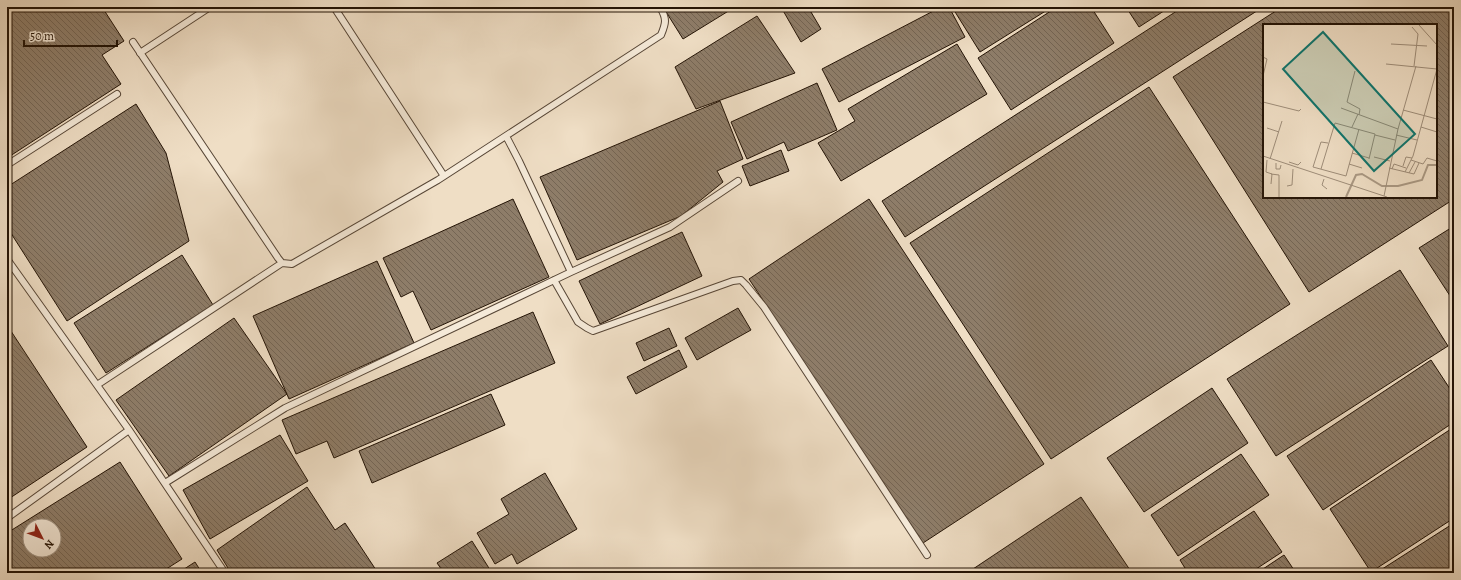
<svg xmlns="http://www.w3.org/2000/svg" width="1461" height="580" font-family="Alegreya,serif">
<defs>
<pattern id="building-back-hatch" width="6" height="6" patternUnits="userSpaceOnUse"><rect width="6" height="6" fill="#8e7d69"/><path d="M-1 5l2 2M0 0l6 6M5-1l2 2" fill="none" stroke="#746554"/></pattern>
</defs>
<rect width="100%" height="100%" fill="#efdec5"/>
<filter id="stains"><feTurbulence type="fractalNoise" baseFrequency=".005" numOctaves="4"/><feColorMatrix values="0 0 0 0 .2 0 0 0 0 .09 0 0 0 0 .02 0 0 0 .5 -.17"/></filter>
<radialGradient id="worn" r=".72"><stop offset=".6" stop-color="#630" stop-opacity="0"/><stop offset="1" stop-color="#630" stop-opacity=".3"/></radialGradient>
<path fill="url(#building-back-hatch)" stroke="#241406" fill-rule="evenodd" d="M7 7H102L124 41 102 55 121 84 7 158Z
M663 7H735L683 39Z
M781 7H819L811 12 821 29 801 42Z
M941 7H949L965 37 839 102 822 69Z
M952 7H1052L980 52Z
M1057 7H1091L1114 43 1011 110 978 58Z
M1126 7H1170L1139 27Z
M1183 7H1263L905 237 882 201Z
M1282 7H1454V199L1309 292 1173 77ZM1264 25H1436V197H1264Z
M757 16 795 73 696 109 675 67Z
M957 44 987 94 841 181 818 143 855 121 848 109Z
M817 83 837 130 788 151 784 142 747 159 731 122Z
M1149 87 1290 304 1051 459 910 243Z
M720 101 743 159 717 171 723 182 681 216 577 260 540 177Z
M136 104 166 153 189 241 67 321 7 227V187Z
M781 150 789 171 750 186 742 166Z
M513 199 549 277 431 330 413 291 401 297 383 258Z
M869 199 1044 464 923 543 749 279Z
M1454 226V302L1419 248Z
M682 232 702 276 600 324 579 281Z
M182 255 213 305 106 373 74 323Z
M377 261 414 343 289 399 253 316Z
M1400 270 1448 346 1276 456 1227 379Z
M738 308 751 330 697 360 685 338Z
M533 312 555 363 334 458 327 441 296 454 282 420Z
M234 318 287 394 169 476 116 400Z
M7 325 87 447 7 500Z
M669 328 677 346 644 361 636 343Z
M679 350 687 367 636 394 627 377Z
M1431 360 1454 395V422L1323 510 1287 456Z
M1212 388 1248 443 1144 512 1107 458Z
M491 394 505 425 372 483 359 451Z
M1454 427V518L1371 572 1330 509Z
M280 435 308 481 210 539 183 490Z
M1241 454 1269 495 1178 556 1151 515Z
M120 462 182 559 160 573H7V533ZM30 526H54V550H30Z
M545 473 577 529 517 564 512 554 495 564 477 533 509 514 501 499Z
M307 487 335 530 345 523 378 573H231L217 550Z
M1081 497 1132 573H967Z
M1254 511 1282 552 1250 573H1188L1180 560Z
M1454 523V573H1376Z
M472 541 492 573H444L437 563Z
M1284 555 1296 573H1257Z
M195 562 202 573H178Z"/>
<g fill="none" stroke-linecap="round" stroke-linejoin="round">
<defs>
<path id="service" d="M334 7 444 176
M133 42 278 258 282 263 292 264 438 180 661 35C666 23 667 19 660 7
M140 53 210 7
M506 136 519 161 571 272
M7 165 117 94
M7 259 129 430 225 573
M554 280 578 322 587 328 593 331 733 281 741 280 746 285 764 307 927 555
M97 385 282 263
M165 483 285 408 571 272 670 227 738 181
M7 518 129 430"/>
</defs>
<use href="#service" stroke="#574636" stroke-width="8"/>
<use href="#service" stroke="#f5ead9" stroke-width="6"/>
</g>
<g transform="translate(1263 24)">
<rect width="174" height="174" fill="#efdec5"/>
<path fill="none" stroke="#aa9984" stroke-width="2" d="M83 173 93 151 99 150 119 162H135L159 156 165 141H174"/>
<path fill="none" stroke="#9e8d79" stroke-width="1" d="M156 1 174 21M149 3 155 10 151 42M128 20 164 22M0 33 4 35 0 52M123 40 174 45 150 132 142 148M92 47 84 78 97 85 96 91M0 78 36 87 38 85M78 84 135 105M140 86 174 95M89 103 95 90M158 103 174 108M4 104 16 108M112 111 132 116M133 111 154 116M65 119 58 118 50 143 83 152 96 105M89 129 106 134M0 132 124 173M111 133 127 137M7 135 19 97M4 136 3 148 9 150 8 160M148 136 160 140 164 134 174 137M26 138 35 141 38 138M13 139V145H17L18 141M86 140 99 144M140 142 143 133 149 134M126 144 151 150 156 139M58 145 72 99 112 110 106 135M129 145 131 140 143 144M146 149 152 138M8 150 16 151V173M61 155 59 161 64 165M24 162 29 161 30 145M121 172 135 105 153 42"/>
<path fill="#0f766e" fill-opacity="0.15" stroke="#0f766e" stroke-width="2" d="M60 8 152 110 111 147 20 45Z"/>
<rect width="174" height="174" fill="none" stroke="#241406" stroke-width="2"/>
</g>
<rect width="1461" height="580" fill="none" stroke="#efdec5" stroke-width="24"/>
<rect x="8" y="8" width="1445" height="564" fill="none" stroke="#241406" stroke-width="2"/>
<rect x="12" y="12" width="1437" height="556" fill="none" stroke="#241406"/>
<g transform="translate(42 538) rotate(132)"><circle r="19" fill="#f5ead9" stroke="#a19485"/>
<path d="M0-3L7 15L0 10L-7 15Z" fill="#8f2418"/>
<text y="-6" font-size="11" font-weight="bold" text-anchor="middle" fill="#241406">N</text>
</g>
<path d="M24 40v6h93v-6" fill="none" stroke="#241406" stroke-width="2"/>
<text x="30" y="40" font-size="12" fill="#241406" stroke="#f5ead9" stroke-width="3" paint-order="stroke">50 m</text>
<rect width="100%" height="100%" filter="url(#stains)"/>
<rect width="100%" height="100%" fill="url(#worn)"/>
</svg>
